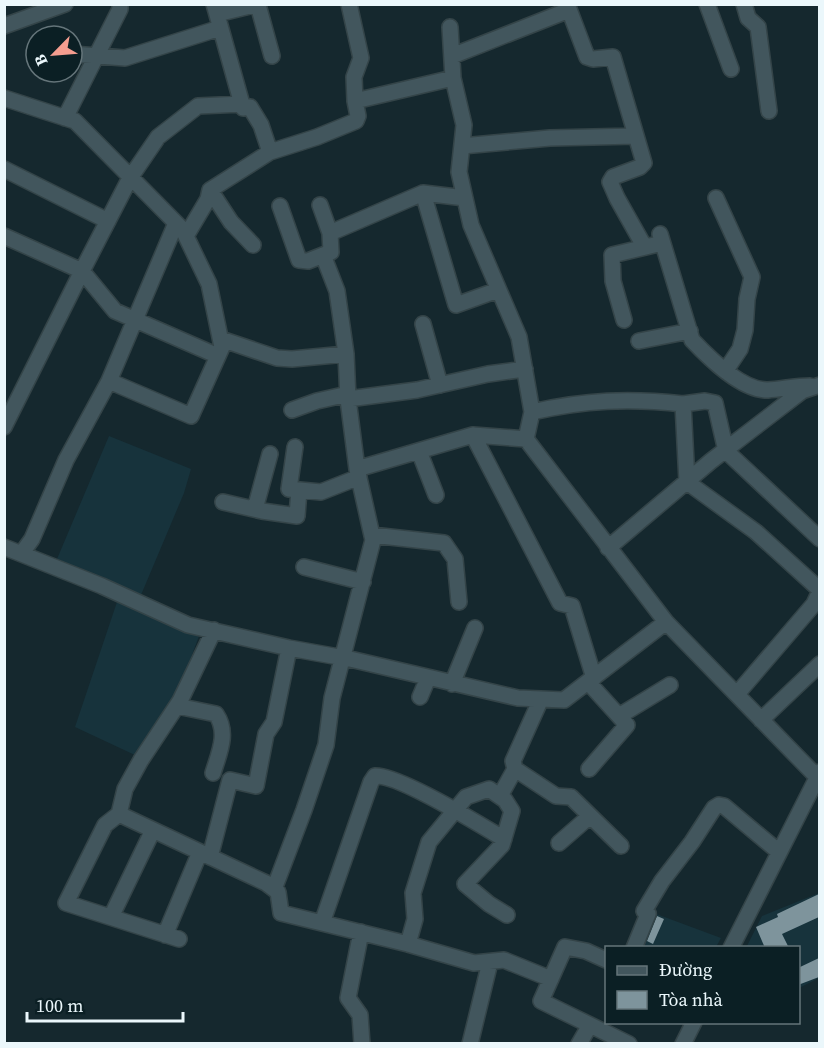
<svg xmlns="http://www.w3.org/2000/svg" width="824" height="1048" font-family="'Source Serif 4',serif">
<rect width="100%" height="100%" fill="#15282e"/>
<path fill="#17333c" d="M109 436 191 469 184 493 141 595 57 559Z
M117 602 199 636 179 690 137 756 75 727Z
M819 893V978L799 988 798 948H746L762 916Z
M651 912 721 938 716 947 635 948Z"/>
<path fill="#7e949c" d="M819 894V917L782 934 789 948H765L756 927 778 917 777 914Z
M657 916 664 919 653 944 647 941Z
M819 958V977L798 985V968Z"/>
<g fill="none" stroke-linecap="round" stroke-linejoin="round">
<defs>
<path id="minor" d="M349 4 361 58 354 77 355 101 453 78
M567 4 587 57 593 59 613 57 644 163 640 167 613 177 610 182 617 198 644 246
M707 4 731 69
M744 4 748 18 758 27 769 111
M258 5 272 56
M217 14 258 4
M4 26 65 4
M72 54 125 58 220 28
M452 56 569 10
M4 98 75 121 183 230 209 284 222 347 191 416 109 381
M65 118 120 9V4
M462 146 550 138 636 136
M270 152 317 137 356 121 358 116 355 101
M4 169 108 221
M210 190 231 222 253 245
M423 193 456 305 498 290
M716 198 752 277 747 299 745 330 740 349 726 370
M320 205 330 233
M280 206 299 260 308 261 331 252 330 233 423 193 465 198
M660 234 692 340C709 358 742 391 768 390 782 389 796 386 810 386
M4 236 82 271 4 427
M186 236 208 199 210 190 270 152 261 125 250 107 243 108 214 4
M323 255 337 291 346 354 348 399 357 469
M624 320 613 281 612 255 654 245
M423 324 440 385
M221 339 277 358 292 359 346 354
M639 341 690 331
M218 356 115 311 82 271 130 178 158 137 198 106 242 104
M348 399 417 390 488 374 525 369
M292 410 317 401 348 394
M532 412C585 400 629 398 683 404
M473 435 560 603 572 606 594 678
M526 439 666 622 820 780
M295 447 289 489 321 492 359 477
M419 451 436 495
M223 502 262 511 297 516 299 490
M255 509 270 454
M372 535 444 543 455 559 459 602
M820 539 726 451 715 403 705 401 683 404 687 482 756 532 820 590
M4 547 102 586 188 625 289 648 350 659 518 698 564 700 666 622
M608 548 711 461 802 391 820 385
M22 553 32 539 66 460 109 381 176 223
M304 567 363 582
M588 682 627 725 589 769
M452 684 475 628
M737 694 814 604 820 591
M420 697 428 678
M177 706 216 714C229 733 219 753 213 773
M619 716 670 685
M761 720 820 664
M515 769 556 796 571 797 621 846
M500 796 515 769 513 761 541 699
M119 814 266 883 278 892 281 913 408 944 474 963 504 960 551 979
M559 843 590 816
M210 857 230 780 256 786 266 734 274 722 289 648
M274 889 304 810 326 745 332 698 373 540 357 469 473 435 526 439 532 412 519 337 471 225 459 172 464 125 453 78 450 27
M111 917 153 830
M322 923 371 782 375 776C397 774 481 825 504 839
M361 932 348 998 360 1015 362 1044
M165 935 200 852
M179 939 66 903 105 825 119 814 125 789 141 760 180 701 214 630
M408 944 415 919 413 893 429 842 466 797 489 789 505 800 512 811 502 845 465 884 489 904 507 915
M634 948 648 914 644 911 662 881 692 842 714 808 719 805 724 806 779 852
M731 948 820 772
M606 960 586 951 565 947 541 1001 629 1044
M470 1044 490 962
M579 1044 590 1025
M683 1044 694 1022"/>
</defs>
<use href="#minor" stroke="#344448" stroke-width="18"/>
<use href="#minor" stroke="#42565d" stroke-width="15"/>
</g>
<rect width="824" height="1048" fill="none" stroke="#ebf7fb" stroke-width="12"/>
<rect x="605" y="946" width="195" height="78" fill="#0b1f24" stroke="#65757a" stroke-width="1.5"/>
<rect x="617" y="966" width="30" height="9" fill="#42565d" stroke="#65757a" stroke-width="1.5"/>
<text x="659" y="976" font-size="18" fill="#ebf7fb">Đường</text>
<rect x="617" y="991" width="30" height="18" fill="#7e949c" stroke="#65757a" stroke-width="1.5"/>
<text x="659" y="1006" font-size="18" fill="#ebf7fb">Tòa nhà</text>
<g transform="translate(54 54) rotate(245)"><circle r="28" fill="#0b1f24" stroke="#65757a" stroke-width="1.5"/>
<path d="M0-4.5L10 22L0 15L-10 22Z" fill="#f59d8f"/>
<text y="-9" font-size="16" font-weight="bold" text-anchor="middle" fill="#ebf7fb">B</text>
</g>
<path d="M27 1012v9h156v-9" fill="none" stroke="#ebf7fb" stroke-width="3"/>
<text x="36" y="1012" font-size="18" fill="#ebf7fb" stroke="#0b1f24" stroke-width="4.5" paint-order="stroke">100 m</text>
</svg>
